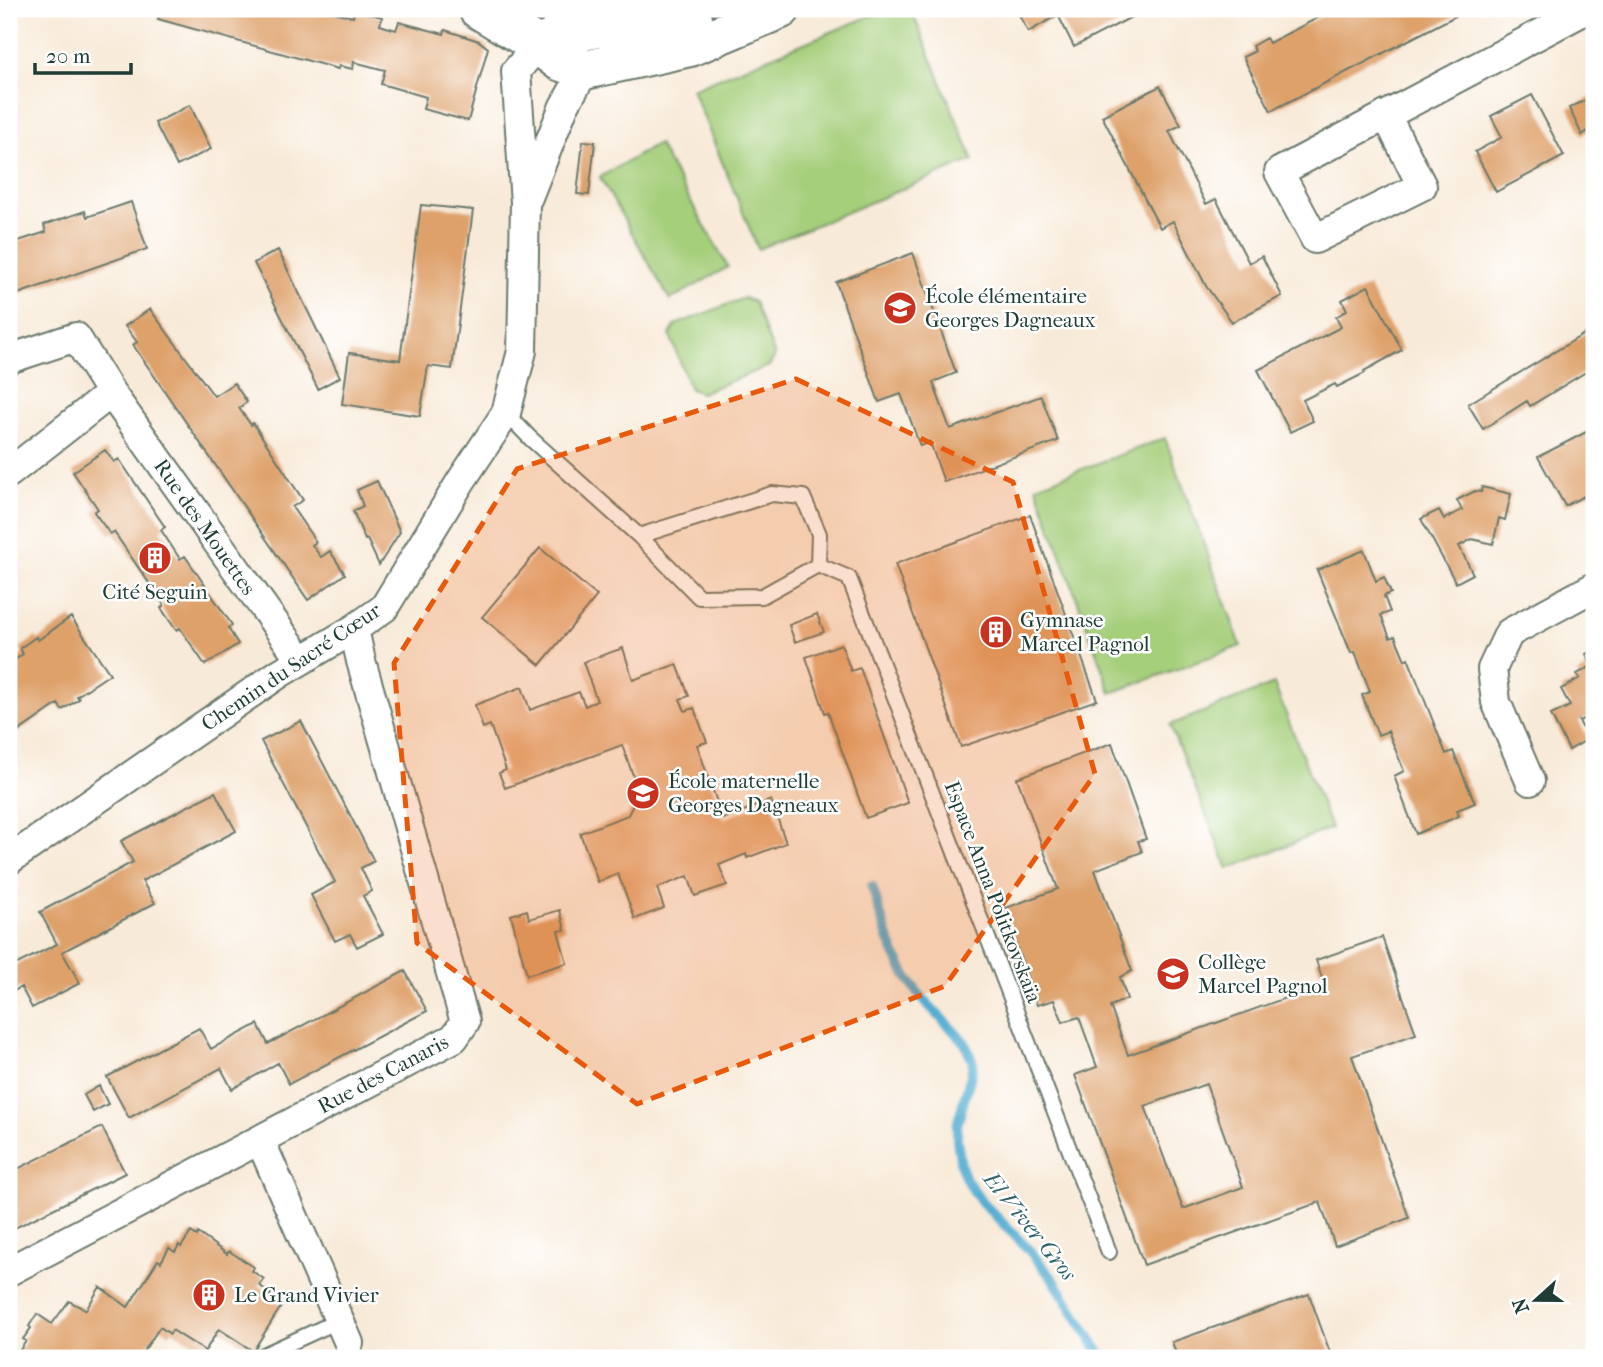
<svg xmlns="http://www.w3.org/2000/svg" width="1603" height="1367" font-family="'IM FELL French Canon',serif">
<rect width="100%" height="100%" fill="#fff"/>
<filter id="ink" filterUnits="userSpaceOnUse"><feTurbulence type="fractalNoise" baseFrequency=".0143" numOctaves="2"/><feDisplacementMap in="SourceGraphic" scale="14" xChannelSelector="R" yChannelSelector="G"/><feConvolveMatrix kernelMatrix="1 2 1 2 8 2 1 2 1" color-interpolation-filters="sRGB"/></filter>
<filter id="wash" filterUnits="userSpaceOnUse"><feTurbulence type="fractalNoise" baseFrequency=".00686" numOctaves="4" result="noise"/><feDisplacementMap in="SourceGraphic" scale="28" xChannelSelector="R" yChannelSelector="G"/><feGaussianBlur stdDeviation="1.57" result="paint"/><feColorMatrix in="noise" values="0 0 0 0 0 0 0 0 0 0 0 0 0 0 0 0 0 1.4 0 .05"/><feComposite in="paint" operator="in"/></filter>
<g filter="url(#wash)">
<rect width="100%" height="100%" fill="#f8ead8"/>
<path fill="#a6cf7b" stroke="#628658" stroke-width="2" d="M887 9H911L973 160 758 249 692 89Z
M658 144 728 267 670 300 600 177Z
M744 298 754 302 775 356 769 366 701 393 690 389 670 335 675 325Z
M1165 438 1241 646 1111 693 1036 486Z
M1274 684 1331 828 1228 869 1170 725Z"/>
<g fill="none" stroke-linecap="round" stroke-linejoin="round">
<path stroke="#55aed2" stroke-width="10" d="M872 886C882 921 892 957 914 987 926 1005 950 1026 965 1043L973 1063 971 1075 957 1125V1139L961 1166 966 1179 980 1200 1029 1250 1053 1279 1103 1358"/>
</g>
<g id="blocks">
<path fill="#dea16b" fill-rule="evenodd" d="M151 9H322L353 17 355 10 382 17 380 25 396 30 399 22 444 34 445 30 479 41 488 48 468 121 423 109 426 97 381 84 385 70 354 62 353 69 339 66 338 69 158 19 160 12Z
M1016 9H1147L1074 47 1058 15 1028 32Z
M1335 9H1469L1271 111 1243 57 1255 51 1252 46 1266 38 1269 43Z
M1160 86 1181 125 1169 131 1206 204 1216 199 1249 263 1262 256 1282 296 1232 322 1206 286 1173 221 1160 228 1102 116Z
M1532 95 1564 156 1496 192 1475 152 1502 137 1491 116Z
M1594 96V144L1588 131 1582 135 1569 108Z
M190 105 211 149 177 166 155 123Z
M583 141 595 142 589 195 577 194Z
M131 202 147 249 9 297V244L46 232 44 225 85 211 87 217Z
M421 205 473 210 452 369 428 366 420 416 342 404 349 353 400 360Z
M278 250 340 377 318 389 254 263Z
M913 253 956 373 933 382 950 429 1041 396 1058 441 944 482 930 442 920 446 901 394 879 402 836 282Z
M1368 286 1402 350 1364 371 1365 373 1337 387 1335 384 1303 400 1313 421 1290 432 1258 370 1341 327 1336 317 1347 310 1342 300Z
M150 309 214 396 234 383 247 402 239 408 251 425 253 423 303 500 292 507 316 542 312 545 321 557 330 551 345 574 308 600 133 345 137 342 125 326Z
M1594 328V367L1530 406 1527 401 1483 429 1468 404Z
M1594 428V491L1565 506 1538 457Z
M105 450 114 462 119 459 165 527 161 530 180 559 185 556 232 625 228 628 238 644 205 665 180 628 176 630 161 608 164 605 114 532 110 534 94 512 98 509 73 472Z
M377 481 400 532 379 565 367 539 365 540 353 511 363 506 357 490Z
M1482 487 1511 494 1505 520 1499 518 1493 544 1472 539 1459 546 1473 574 1456 583 1421 519 1439 510 1444 519 1462 510 1457 500 1475 491 1481 492Z
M1030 515 1097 700 961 747 895 564Z
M540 548 597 596 540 665 482 617Z
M1364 550 1376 581 1384 577 1391 593 1384 596 1390 612 1381 615 1390 638 1395 636 1405 660 1408 658 1446 754 1453 751 1475 803 1457 810 1459 816 1416 834 1394 776 1404 771 1388 731 1378 735 1362 695 1370 692 1355 652 1351 653 1317 570Z
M817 614 824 632 795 642 789 625Z
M71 617 110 674 77 696 79 699 62 710 58 704 9 738V664L23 654 20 648 36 637 38 640Z
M841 644 851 671 860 668 908 803 866 818 828 712 825 713 806 657Z
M623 648 633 680 677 664 689 696 680 699 685 711 694 708 707 742 697 745 723 819 771 800 786 843 747 858 746 854 719 865 727 885 695 896 688 876 657 888 664 908 635 919 618 874 598 882 580 833 628 815 639 792 622 745 505 788 499 773 506 770 490 725 483 728 475 705 522 687 530 710 579 692 585 706 597 701 583 662Z
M1594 650V714L1579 721 1588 739 1569 750 1551 715 1570 706 1561 689 1573 683V682L1580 678 1577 674 1592 666 1586 654Z
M301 721 374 861 361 868 372 891 363 896 383 934 357 947 350 934 335 941 311 895 335 882 261 741Z
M1112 743 1146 839 1138 841 1142 852 1095 870 1132 971 1120 977 1127 999 1110 1006 1128 1055 1324 984 1316 960 1382 937 1416 1034 1352 1056 1409 1218 1335 1246 1320 1202 1144 1265 1075 1075 1097 1067 1079 1017 1063 1022 1054 1000 1037 1005 1003 909 1058 889 1017 778ZM1206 1084 1243 1187 1183 1209 1145 1106Z
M215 792 236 831 142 881 155 903 62 952 80 983 32 1008 21 987 9 994V968L57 944 40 912 133 862 121 841Z
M527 910 529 919 560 910 565 930 558 931 567 963 527 975 511 915Z
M405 971 427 1011 289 1084 278 1063 232 1089 221 1068 129 1118 107 1077 199 1028 211 1049 258 1024 268 1044Z
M99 1086 108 1104 93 1112 84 1095Z
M102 1127 125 1173 9 1231V1173Z
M191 1232 197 1236 198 1233 227 1254 229 1251 254 1267 252 1271 264 1279 259 1285 271 1294 269 1297 282 1305 253 1351 219 1329 205 1351 172 1330 170 1334 160 1327 139 1358H26L18 1353 26 1341 23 1339 31 1328 29 1326 37 1314 52 1324 69 1301 86 1310 100 1287 128 1307 158 1260 161 1262 169 1248 175 1252 179 1245 181 1247Z
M1309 1294 1332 1358H1178L1172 1342Z"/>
</g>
</g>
<g filter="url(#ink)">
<use href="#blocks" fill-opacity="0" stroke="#6b7a6d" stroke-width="2"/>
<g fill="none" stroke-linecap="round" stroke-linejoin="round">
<defs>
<path id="lane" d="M506 413 530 438 639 536 699 597 762 596 818 565 819 534 803 497 772 494 639 536
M818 565 849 578 1109 1252
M257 1358 340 1320"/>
<path id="street" d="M1386 115 1422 186 1315 239 1279 172 1587 9
M528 197 564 106 585 70 562 35 553 9
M9 359 76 337 111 393 301 660
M9 473 111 393
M1530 781 1496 702 1492 669 1509 633 1594 587
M9 860 280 673 354 629 384 608 461 481 506 413 522 351 525 203 516 71 538 45
M260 1140 349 1343
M9 1271 454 1038 465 1022 361 661 354 629"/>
<path id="secondary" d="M478 9 538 45 559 61 585 70 690 47 781 9
M538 45 562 35 597 28 663 30 693 19"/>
</defs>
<use href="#lane" stroke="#6b7a6d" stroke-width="18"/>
<use href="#street" stroke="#6b7a6d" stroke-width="32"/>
<use href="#secondary" stroke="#6b7a6d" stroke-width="42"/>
<use href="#lane" stroke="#fff" stroke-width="14"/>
<use href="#street" stroke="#fff" stroke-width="28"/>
<use href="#secondary" stroke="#fff" stroke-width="38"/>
</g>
</g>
<path fill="#e8590c" fill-opacity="0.2" stroke="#e8590c" stroke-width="5" stroke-dasharray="14 9" stroke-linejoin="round" d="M796 379 1013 482 1095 774 945 986 637 1104 417 943 394 663 517 469Z"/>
<defs>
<symbol id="school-disc" viewBox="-11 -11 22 22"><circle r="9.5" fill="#c8321e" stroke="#fff"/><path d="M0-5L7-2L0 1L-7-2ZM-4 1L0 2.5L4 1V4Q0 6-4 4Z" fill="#fff"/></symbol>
<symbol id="building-disc" viewBox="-11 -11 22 22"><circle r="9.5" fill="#c8321e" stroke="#fff"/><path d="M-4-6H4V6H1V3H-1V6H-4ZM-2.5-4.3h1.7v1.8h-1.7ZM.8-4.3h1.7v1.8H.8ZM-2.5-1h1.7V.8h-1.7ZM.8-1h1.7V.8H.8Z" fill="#fff"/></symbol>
</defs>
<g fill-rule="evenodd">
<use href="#school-disc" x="881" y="289" width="38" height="38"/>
<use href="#building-disc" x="136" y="539" width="38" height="38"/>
<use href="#building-disc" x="977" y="613" width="38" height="38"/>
<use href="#school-disc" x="624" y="774" width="38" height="38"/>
<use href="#school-disc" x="1154" y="955" width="38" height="38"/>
<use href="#building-disc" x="190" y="1276" width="38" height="38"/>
</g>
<g text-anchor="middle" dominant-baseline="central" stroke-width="5" stroke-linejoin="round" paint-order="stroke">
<g font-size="21" fill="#1f3d34" stroke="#fff" text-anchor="start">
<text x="925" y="296">École élémentaire<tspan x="925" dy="24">Georges Dagneaux</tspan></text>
<text x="155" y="592" text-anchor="middle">Cité Seguin</text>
<text x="1020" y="620">Gymnase<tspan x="1020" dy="24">Marcel Pagnol</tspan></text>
<text x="668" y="781">École maternelle<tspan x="668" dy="24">Georges Dagneaux</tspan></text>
<text x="1198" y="962">Collège<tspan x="1198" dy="24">Marcel Pagnol</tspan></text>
<text x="234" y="1295">Le Grand Vivier</text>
</g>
<g font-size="21" fill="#1f3d34" stroke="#fff">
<text transform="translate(205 527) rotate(55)">Rue des Mouettes</text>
<text transform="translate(291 667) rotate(-34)">Chemin du Sacré Cœur</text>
<text transform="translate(993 892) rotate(69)">Espace Anna Politkovskaïa</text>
<text transform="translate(383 1074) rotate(-28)">Rue des Canaris</text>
</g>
<g font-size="23" font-style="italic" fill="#32656b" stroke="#fff">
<text transform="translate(1030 1226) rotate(51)">El Viver Gros</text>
</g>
</g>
<rect width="1603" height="1367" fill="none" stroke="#fff" stroke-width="35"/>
<g transform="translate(1536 1300) rotate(249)" stroke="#ffffff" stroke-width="5" paint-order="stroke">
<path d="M0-5L12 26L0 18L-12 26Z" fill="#1f3d34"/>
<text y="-10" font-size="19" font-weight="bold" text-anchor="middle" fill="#1f3d34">N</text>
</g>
<path d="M35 63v10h96v-10" fill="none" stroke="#1f3d34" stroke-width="3.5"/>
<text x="46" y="63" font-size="21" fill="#1f3d34" stroke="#ffffff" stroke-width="5" paint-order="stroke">20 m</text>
</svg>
